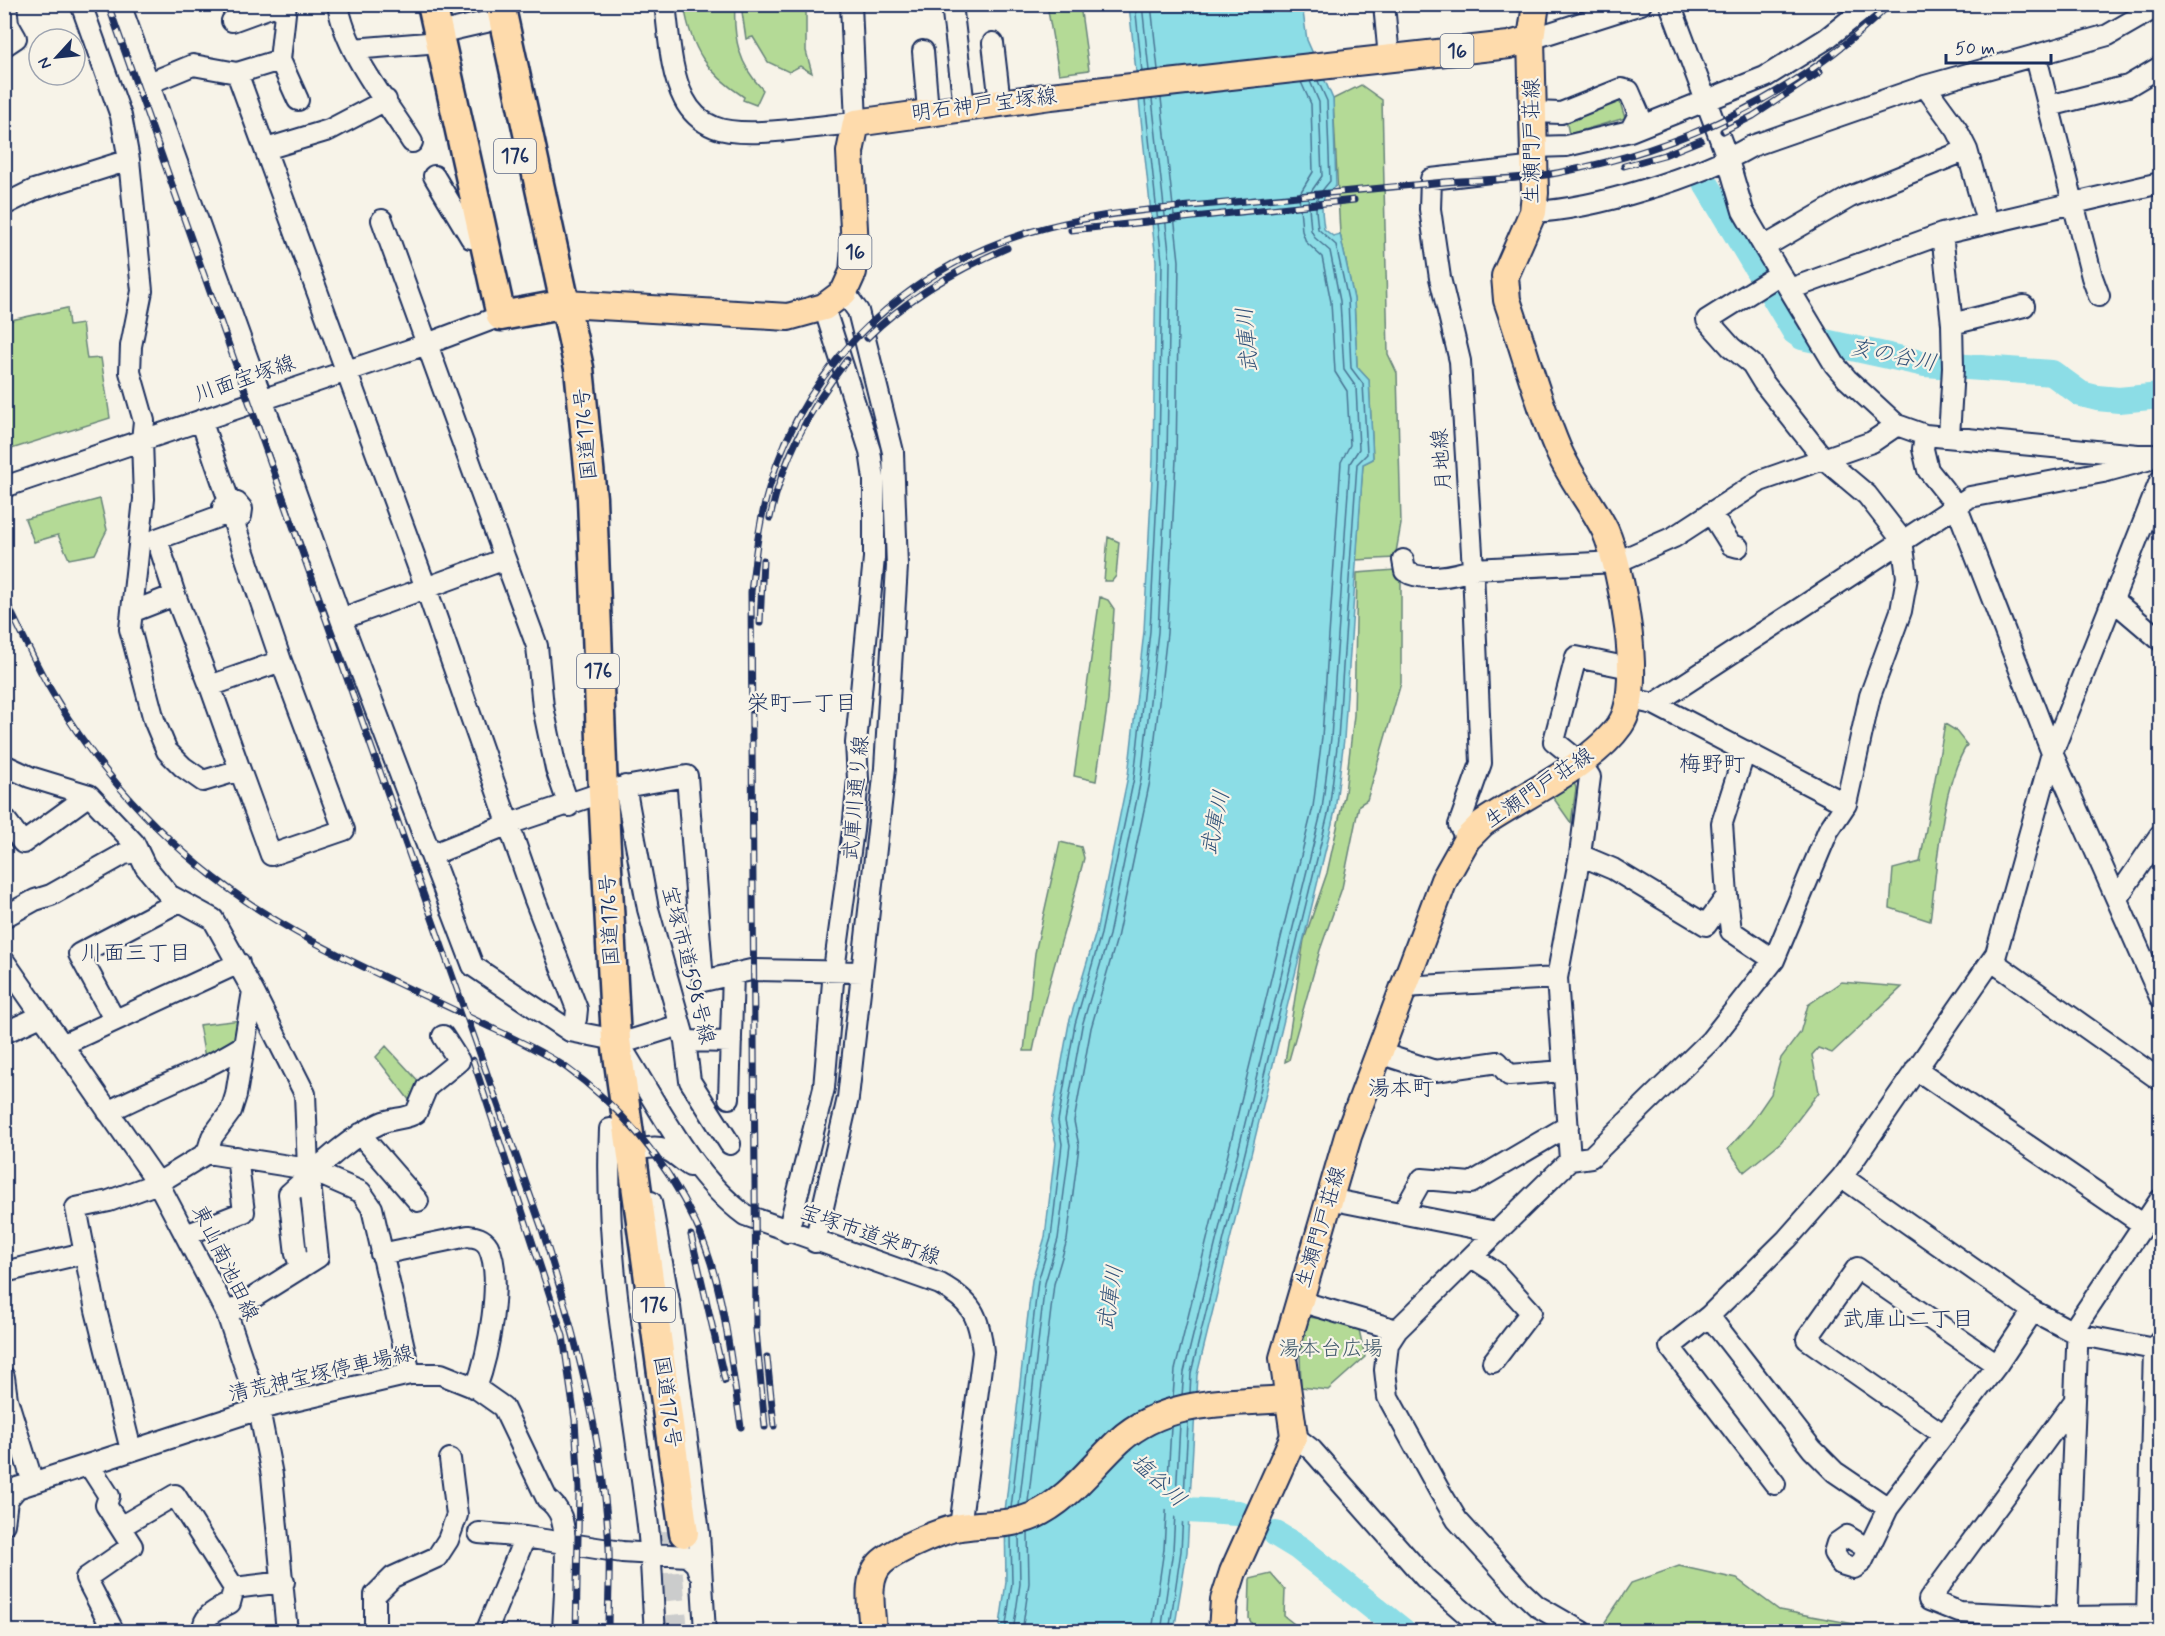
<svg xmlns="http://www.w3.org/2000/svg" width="2165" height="1636" font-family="Mynerve,'Klee One',sans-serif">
<rect width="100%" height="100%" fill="#f7f3e8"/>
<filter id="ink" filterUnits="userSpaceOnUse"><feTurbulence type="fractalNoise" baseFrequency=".0167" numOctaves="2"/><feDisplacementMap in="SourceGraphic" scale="12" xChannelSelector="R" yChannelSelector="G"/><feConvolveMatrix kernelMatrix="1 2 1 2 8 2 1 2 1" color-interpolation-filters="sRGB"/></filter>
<g filter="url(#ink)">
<path fill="#b4da96" stroke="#68847a" stroke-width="1.5" d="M684 5H735C733 38 739 65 763 90L756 105 743 100 744 97C707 73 691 49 684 5Z
M741 5H816V10H806V51L812 73 800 66 789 72 768 62 753 37 746 39Z
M1047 5H1080L1089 70 1059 74Z
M1361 85 1382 100 1388 354 1397 373 1401 524 1395 558 1356 560 1363 464 1373 459 1369 380 1357 367 1354 299 1340 234 1333 99Z
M1619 99 1625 118 1569 134 1566 120Z
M4 297 11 320 67 308 69 326 82 324 87 359 101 358 110 418 5 451Z
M100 499 107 530 95 554 69 559 58 535 34 542 25 519Z
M1108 537 1119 542 1116 576 1112 581H1104Z
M1395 570 1401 579V683L1367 800 1359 805 1342 888 1320 950 1289 1060 1285 1062 1304 940 1327 873 1345 792 1354 715 1357 573Z
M1100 597 1108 600 1114 609 1108 701 1096 781 1074 776Z
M1945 724 1955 730 1967 745C1940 788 1937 870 1930 921L1890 908 1893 869 1920 862Z
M1574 782 1576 788 1571 823 1552 796Z
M1060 842 1081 847 1084 858C1068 923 1046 986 1033 1051H1024L1035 953Z
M1841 982 1902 987 1832 1053 1818 1048 1812 1055 1819 1092 1781 1142 1744 1172 1728 1149 1751 1123 1771 1094 1781 1058 1800 1033 1808 1005Z
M241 1020 239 1043 206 1063 199 1025Z
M386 1046 422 1085 413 1105 376 1057Z
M1309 1317 1358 1325 1365 1357 1328 1390 1301 1387 1300 1354Z
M1679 1566 1737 1579 1779 1610 1854 1624 1881 1631 1614 1632 1605 1622 1631 1583Z
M1271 1574 1285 1590 1284 1616 1303 1631H1255L1249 1618 1250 1579Z"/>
<path fill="#8cdde6" stroke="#5f97b0" stroke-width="1.5" d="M1129 5H1302L1307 40 1333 99 1336 186C1317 196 1322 210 1324 229L1333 236 1340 234 1354 299 1357 367 1369 380 1373 459 1363 464 1344 739 1335 811 1197 1375 1187 1552 1174 1631 999 1632 1006 1582 1005 1511 1032 1280 1045 1237 1056 1143 1051 1122 1069 1023 1096 932 1128 776 1144 631 1153 459 1156 261Z"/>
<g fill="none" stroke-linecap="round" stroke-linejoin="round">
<path stroke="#487594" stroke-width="1.5" d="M1135 4 1142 72
M1142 4 1149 71
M1151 4 1158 70
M1190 1393 1191 1373 1329 810 1338 739 1357 464 1367 454 1363 384 1351 368 1348 300 1336 245 1318 229C1315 200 1312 202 1330 181L1327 101 1318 81
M1182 1395 1184 1372 1322 809 1331 738 1350 463 1359 449 1356 387 1344 370 1340 301 1330 251 1315 238 1311 230 1308 196 1322 176 1319 102 1310 81
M1173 1397 1175 1370 1313 807 1322 737 1341 462 1350 445 1347 391 1335 372 1331 302 1322 257 1306 242 1302 231 1299 195 1313 172 1311 104 1301 82
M1028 1502 1054 1284 1067 1240 1079 1146 1074 1121 1091 1028 1117 938 1150 781 1167 633 1176 459 1179 261 1161 98
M1019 1506 1045 1283 1058 1239 1070 1145 1065 1121 1082 1026 1109 935 1141 779 1158 632 1167 459 1170 261 1152 99
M1011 1508 1038 1281 1051 1238 1062 1144 1058 1121 1075 1024 1101 934 1134 778 1150 631 1159 459 1162 261 1145 100
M1005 1632 1012 1583 1011 1537
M1013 1632 1020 1584 1019 1535
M1022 1632 1029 1583 1028 1533
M1152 1632 1164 1549 1171 1427
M1161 1632 1173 1550 1180 1424
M1169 1632 1181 1551 1188 1423"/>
<path stroke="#8cdde6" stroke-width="26" d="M1705 182 1795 332 1802 337 1925 364 2052 373 2081 394 2097 398 2119 400 2160 396
M1162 1489 1187 1510 1238 1513
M1276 1534 1299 1548 1404 1632"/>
<path stroke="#cbcccc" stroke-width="28" stroke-dasharray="28 14" stroke-linecap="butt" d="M665 1531 674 1632"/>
<defs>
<path id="minor" d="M81 4 121 116 129 160 142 291 131 346 130 372 144 421 142 440 144 499 130 629 154 720 167 751 183 767 203 781 240 770 271 855 344 830 281 661 234 523 241 516 242 509 237 503 229 501
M120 4 341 619 473 966 570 1031 616 1040H632L680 1025
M338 4C345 52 387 102 412 142
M665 4C669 34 670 72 684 99 690 111 701 122 714 127 745 140 820 125 856 123L851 4
M952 4 964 107
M1384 4 1389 58
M1670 4 1728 160 1743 211 1764 247 1835 365 1847 379 1897 425 1925 435 2138 455H2160
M232 21 279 4
M438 33 486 22
M1531 39 1641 4
M993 43 1000 103
M4 46 16 38 8 24 6 4
M353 49 440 42
M923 51 928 111
M2036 57 2092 277 2099 296
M280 60 298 100
M237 73 426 588 535 900 577 1009 576 1019 570 1031
M147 84 193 65 237 73 280 60 286 4
M1925 86 1957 130 1967 150 1987 222
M2049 106 2128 86 2160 67
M1533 112 1561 113 1621 89 1629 91 1639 114 1630 131
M1535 147 1566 146 1630 131 1765 77 1826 39 1870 4
M266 149 329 130 386 100
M434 176 471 238 483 236
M4 205 34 190 129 160
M1533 212C1595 209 1698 177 1752 146L1925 86 2108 35 2160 5
M382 220 505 559
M1942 234 1952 324 1953 368 1949 437
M1764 247 1850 197 1967 150
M1790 289 1942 234 2160 183
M1952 324 2024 306
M1925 435 1923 449 1928 470 1956 505 2052 753 2160 997
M4 487 427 344 501 316
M1711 513 1731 545 1738 547
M1403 560 1405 571C1422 582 1455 576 1473 569L1617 562 1674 537 1760 481 1872 442 1897 425
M175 595 210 686 281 661
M2113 600 2160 640
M134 611 175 595 157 539 223 515V507L229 501 201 420
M341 619 505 559 537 646 543 707 556 769 569 806
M210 686 240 770
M1631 699 1654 704 1970 497 2103 472 2147 460
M1654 704 1846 804
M4 765 30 777 89 795 134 843 145 866 169 895 213 919 253 991 236 1095 231 1111 212 1137 207 1153 158 1183 109 1201 76 1208 96 1310 131 1450
M625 786 648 909 685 1041 690 1081 730 1144
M4 818 23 843 89 795
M1467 839 1459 825 1481 763 1473 569 1460 361 1440 278 1430 209 1431 179 1535 167
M431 855 509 824 613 789 687 776 703 981 751 970 862 972
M1580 855 1613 869 1706 925 1727 896 1731 931 1774 960
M1727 896 1722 823 1745 751
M2117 898 2160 835
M4 917 35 900 51 895 124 854 137 852
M4 961 158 1183 227 1314 259 1409 272 1475 287 1632
M1992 961 2160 1080
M1404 987 1557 978
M114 1019 79 954 180 901
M4 1033 41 1016
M685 1041 731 1042
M62 1045 239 963
M621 1047C658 1105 690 1174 745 1215L940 1284C972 1302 979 1315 983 1352L960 1527
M1379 1053 1435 1071 1498 1062 1509 1075 1564 1071
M1916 1069 2144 1225
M729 1098 733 974
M108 1112C153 1088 200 1073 243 1046
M610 1129C604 1259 631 1389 647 1518 652 1556 652 1594 655 1632
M360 1134 418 1201
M641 1149C668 1144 670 1152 690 1166
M207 1153 308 1169 305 1094 253 991
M1570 1160 1557 978 1580 855 1590 777 1580 762 1554 741 1576 657 1630 668
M308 1169 361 1192 372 1208 410 1374
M1842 1177 2033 1311 2077 1334 2154 1349 2160 1353
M1329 1199 1496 1232
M651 1202 670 1307 699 1533 705 1632
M1403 1213 1422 1179 1471 1183 1568 1126
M788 1232 824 1088 834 970 853 830 858 779 856 743 874 558V479L870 451 824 307
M186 1235 244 1212 237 1157
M815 1242 848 1098 885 768 897 566 893 452 858 311 844 292
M381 1254 468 1236C476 1237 483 1238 488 1246 504 1277 488 1356 476 1388
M1472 1257 1495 1272 1531 1312 1493 1362
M301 1268 296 1254 289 1194C318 1168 346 1139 381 1123 392 1118 407 1119 416 1113L427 1087 459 1061 443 1036
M4 1272 84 1253
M1299 1301 1397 1330
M227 1314 318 1257 310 1183 313 1172
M1709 1316 1812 1449 1835 1472 1888 1508
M4 1377 7 1399 33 1483
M2073 1403 1929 1600 1959 1612 2066 1617 2147 1616 2160 1625
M1944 1435 1807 1339 1857 1268 1997 1365
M1294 1436 1312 1450 1425 1578 1487 1632
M89 1465 109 1496 106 1505 132 1546 86 1578 114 1632
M1775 1484 1670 1347 1709 1316 1787 1239 1842 1177 1996 954 2052 753 2160 481
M4 1524 7 1500 17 1488 259 1409 410 1374H441L476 1388 503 1407 547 1499C554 1504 558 1509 561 1517 570 1545 564 1601 563 1632
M120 1527 175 1495 234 1588 284 1582
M479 1533 525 1537
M1868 1549 1847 1536 1837 1543 1834 1553 1841 1564 1854 1568 1862 1562 1888 1508 1997 1365 2033 1311
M2147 1616 2154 1349 2160 1341
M203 1632C202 1615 217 1610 230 1603L234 1588
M375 1632V1595L393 1577 437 1557 448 1540 457 1515 450 1459
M486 1632 525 1537 622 1552 687 1556 696 1564 699 1573
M1582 1632 1537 1606 1521 1591 1457 1520 1439 1490 1388 1397 1385 1370 1388 1344 1397 1330 1570 1160 1591 1157 1711 1040 1774 960 1828 831 1846 804 1870 696 1901 611 1907 577 1902 540 1867 495 1823 458 1763 382 1752 364 1731 347 1707 320 1780 274
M2066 1632 2078 1323 2160 1200"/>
<path id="major" d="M566 304 788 317 824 307 844 292 853 272 855 248 850 152 856 123 1051 96 1509 45 1531 39
M873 1632C872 1610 864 1578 882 1562 897 1549 942 1530 961 1527 986 1523 1010 1526 1033 1516 1069 1500 1091 1467 1119 1441 1165 1399 1228 1403 1287 1399
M1222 1632 1224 1600 1233 1572 1294 1436 1283 1358 1348 1136 1444 880 1467 839 1483 823C1524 795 1592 765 1620 725 1645 690 1622 569 1605 530 1591 502 1569 477 1557 447 1537 400 1524 349 1507 300L1505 276 1533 212 1535 193 1531 39 1536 4"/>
<path id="highway" d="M432 4 501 316 566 304
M500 4 579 368 592 498 603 792 616 1040 684 1533"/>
</defs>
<use href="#minor" stroke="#1b2f5e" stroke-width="24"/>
<use href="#major" stroke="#1b2f5e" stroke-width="30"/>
<use href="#highway" stroke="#1b2f5e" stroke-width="33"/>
<use href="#minor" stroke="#f7f3e8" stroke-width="20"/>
<use href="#major" stroke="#fedbac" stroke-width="26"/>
<use href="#highway" stroke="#fedbac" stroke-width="28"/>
<defs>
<path id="rail" d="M108 4 541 1226C574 1331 604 1438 609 1549 610 1576 608 1604 608 1632
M1723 131 1753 116 1820 72
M1624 166 1664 155 1701 140
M1071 230 1354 200
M867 338C907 298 956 270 1007 248
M770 518C782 461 811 406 847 360
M4 597C20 629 34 662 52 692 103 780 175 855 261 911 328 954 404 985 475 1020 504 1034 537 1048 564 1066 619 1105 666 1160 695 1222 725 1284 730 1359 741 1427
M760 623 763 560
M473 1060 563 1336 575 1420 579 1489 576 1632
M691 1235 725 1381
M767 1357 774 1426
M765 1427 756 1330 751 592C755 557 759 522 769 488 807 357 917 260 1048 227 1109 211 1173 208 1235 202 1305 196 1375 188 1445 182 1482 179 1520 180 1557 173 1680 150 1800 94 1890 4"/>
</defs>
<use href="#rail" stroke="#1b2f5e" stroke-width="7"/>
<use href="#rail" stroke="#f7f3e8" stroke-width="4.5" stroke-dasharray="14" stroke-linecap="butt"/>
</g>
</g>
<g text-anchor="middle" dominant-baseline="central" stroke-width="4.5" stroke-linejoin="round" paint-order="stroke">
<g fill="#f7f3e8" stroke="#5d6a87" stroke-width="1.5">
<rect x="1440.5" y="34" width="33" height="34" rx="4.5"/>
<rect x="494" y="139" width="42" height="34" rx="4.5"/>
<rect x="838.5" y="235" width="33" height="34" rx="4.5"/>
<rect x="577" y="654" width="42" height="34" rx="4.5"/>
<rect x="633" y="1288" width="42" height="34" rx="4.5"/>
</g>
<g font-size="20" font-weight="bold" fill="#1b2f5e">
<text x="1457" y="51">16</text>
<text x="515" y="156">176</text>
<text x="855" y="252">16</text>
<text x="598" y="671">176</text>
<text x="654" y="1305">176</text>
</g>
<g font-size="21" fill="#1b2f5e" stroke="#f7f3e8">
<text transform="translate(984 105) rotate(-7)">明石神戸宝塚線</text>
<text transform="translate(1532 141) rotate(-90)">生瀬門戸荘線</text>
<text transform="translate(245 379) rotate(-19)">川面宝塚線</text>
<text transform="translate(586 434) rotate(-95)">国道176号</text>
<text transform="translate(1442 460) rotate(-94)">月地線</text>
<text transform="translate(1539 788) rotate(-34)">生瀬門戸荘線</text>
<text transform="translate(856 798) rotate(-85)">武庫川通り線</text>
<text transform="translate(610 920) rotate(-93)">国道176号</text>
<text transform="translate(688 965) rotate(76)">宝塚市道598号線</text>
<text transform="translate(1321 1227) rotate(-73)">生瀬門戸荘線</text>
<text transform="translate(870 1235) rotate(19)">宝塚市道栄町線</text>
<text transform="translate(225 1263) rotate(64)">東山南池田線</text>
<text transform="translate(321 1374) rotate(-13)">清荒神宝塚停車場線</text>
<text transform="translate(667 1402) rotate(82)">国道176号</text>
</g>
<g font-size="21" fill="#415a6c" stroke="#f7f3e8">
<text x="1331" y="1349">湯本台広場</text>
</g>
<g font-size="22" font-style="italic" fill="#325279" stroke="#f7f3e8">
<text transform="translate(1248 340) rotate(-95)">武庫川</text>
<text transform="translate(1893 356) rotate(11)">亥の谷川</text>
<text transform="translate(1216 823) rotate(-78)">武庫川</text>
<text transform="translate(1111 1298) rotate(-81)">武庫川</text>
<text transform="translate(1158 1481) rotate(43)">塩谷川</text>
</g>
<g font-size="22" fill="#1b2f5e" stroke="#f7f3e8">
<text x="802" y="704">栄町一丁目</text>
<text x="1712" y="765">梅野町</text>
<text x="136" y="954">川面三丁目</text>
<text x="1401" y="1089">湯本町</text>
<text x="1908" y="1320">武庫山二丁目</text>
</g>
</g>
<rect width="2165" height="1636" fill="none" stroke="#f7f3e8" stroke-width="24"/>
<rect x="12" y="12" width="2141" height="1612" fill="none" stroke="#1b2f5e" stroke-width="2" filter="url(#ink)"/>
<g transform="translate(57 57) rotate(243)"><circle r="28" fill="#f7f3e8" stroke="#9fa5b1" stroke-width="1.5"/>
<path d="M0-4.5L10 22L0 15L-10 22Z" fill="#1b2f5e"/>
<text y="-9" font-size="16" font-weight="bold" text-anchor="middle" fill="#1b2f5e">N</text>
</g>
<path d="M1946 54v9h105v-9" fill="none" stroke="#1b2f5e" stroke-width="3"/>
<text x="1955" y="54" font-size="18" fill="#1b2f5e" stroke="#f7f3e8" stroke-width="4.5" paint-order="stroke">50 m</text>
</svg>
